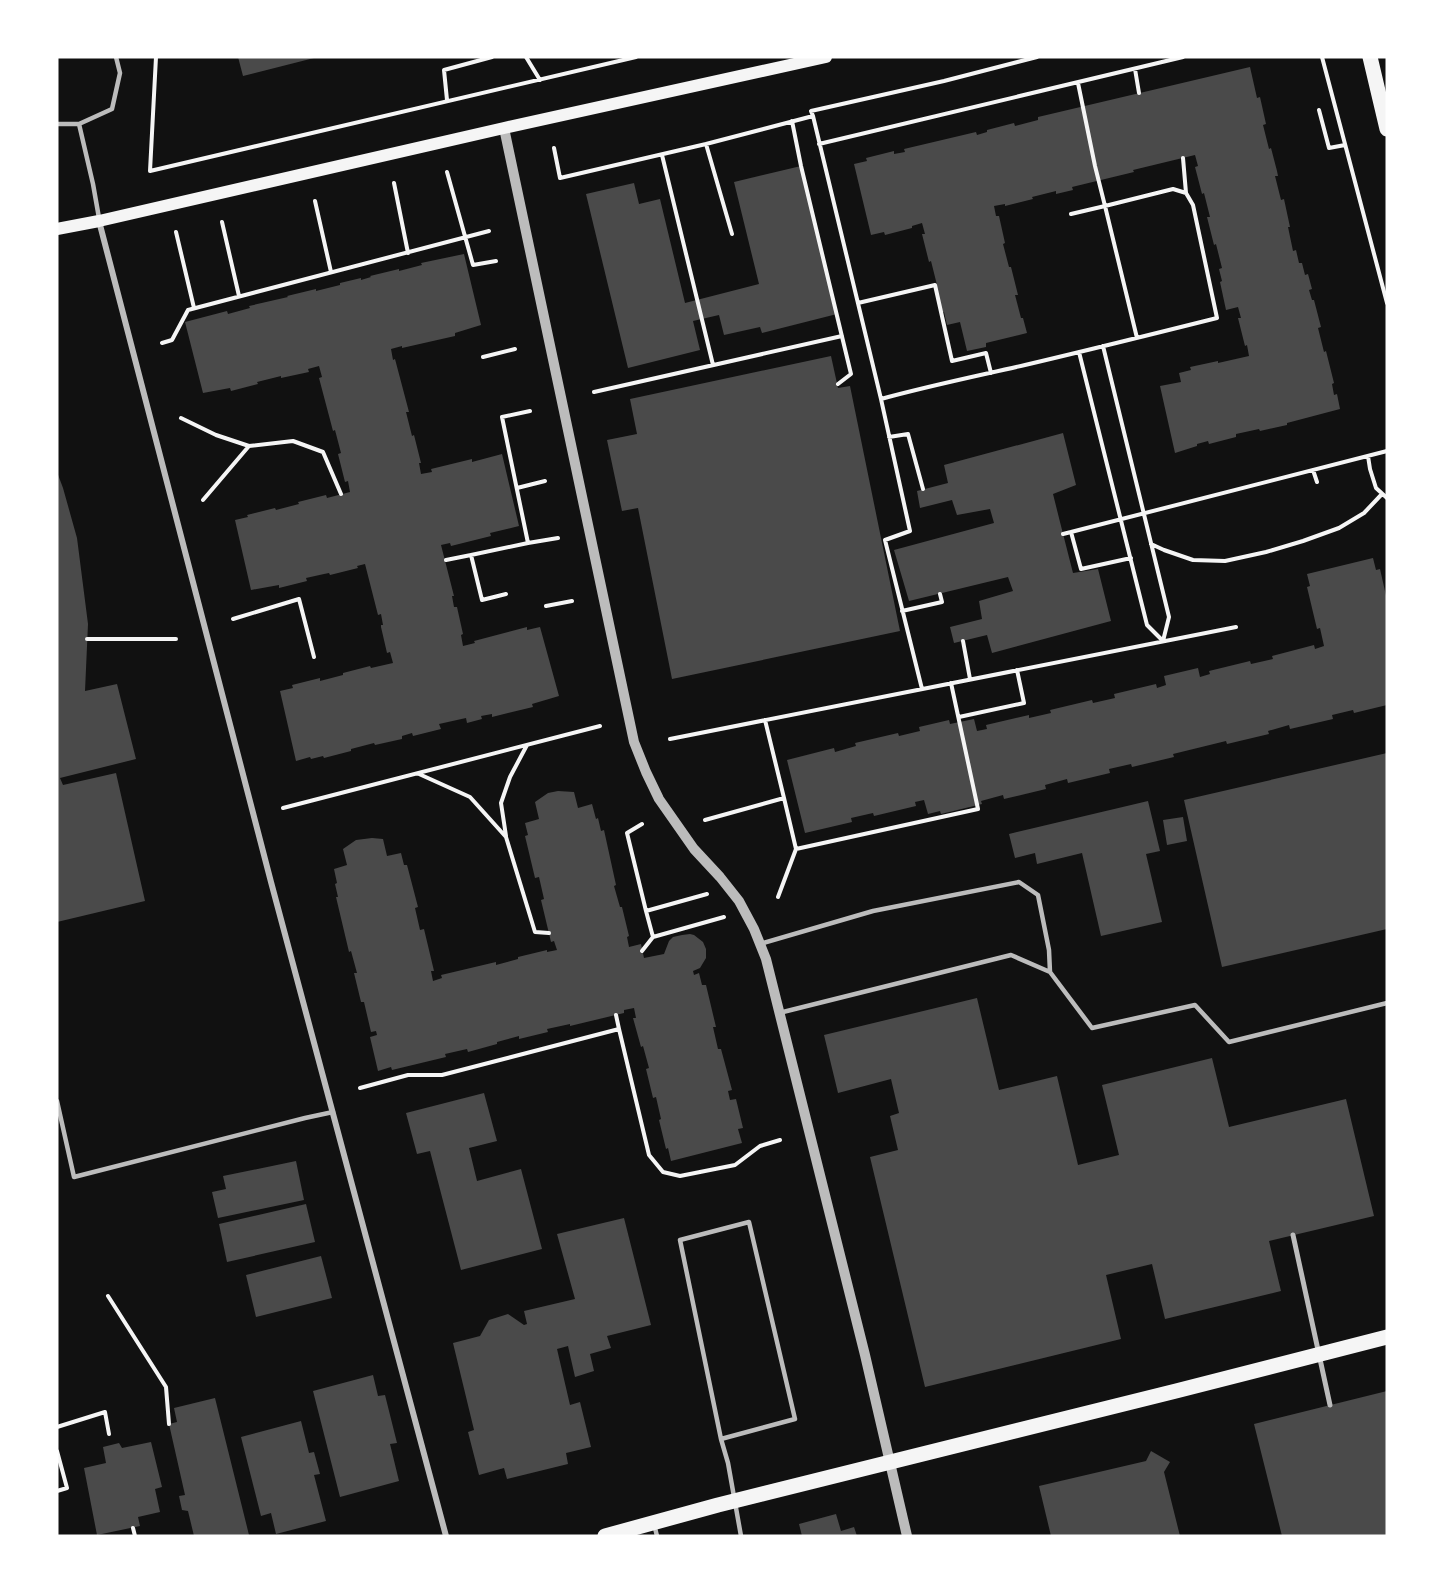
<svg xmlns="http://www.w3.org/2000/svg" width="1444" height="1593" font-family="Karla,sans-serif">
<rect width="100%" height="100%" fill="#111"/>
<path fill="#4a4a4a" d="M238 57H314V58L243 76Z
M1250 67 1257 98 1260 97 1266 124 1263 125 1269 149 1271 148 1277 171 1278 176H1275L1281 200 1284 199 1290 227H1288L1293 251 1296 250 1299 263H1302L1305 275 1308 274 1312 289 1309 290 1312 300H1314L1321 327 1318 328 1324 352 1326 351 1334 383 1332 384 1334 395 1337 394 1340 409 1287 423V425L1260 431 1259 429 1236 434V437L1209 444 1208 441 1197 444V446L1175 453 1160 386 1181 382 1179 373 1191 370 1190 367 1218 361V363L1249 356 1247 345 1245 346 1238 318H1241L1238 307 1226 310 1220 282 1222 281 1219 269 1222 268 1216 244 1214 245 1207 217H1210L1204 193 1202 194 1195 167 1198 166 1195 155 1133 170 1134 172 1072 187 1073 190 1056 194V191L1032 197 1033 199 1005 206V204L994 206 996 216H999L1005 243 1003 244 1009 267H1011L1018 295H1015L1021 318H1023L1027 333 986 343V347L967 351 960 322 947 325 944 312 941 313 935 285H937L931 261 929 262 922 234H925L922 223 912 226V228L885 235 884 232 871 235 854 164 867 161 866 158 894 151V154L905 152 904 149 976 132 977 135 987 132V130L1014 123 1015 126 1038 120V117Z
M801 166 837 314 762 333 760 327 724 335 719 315 693 321 700 350 628 368 586 194 634 183 639 204 660 199 685 303 759 284 734 182Z
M464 254 481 325 455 333V336L402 348V346L391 349 393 360 395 359 409 412H406L412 436 414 435 421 463H419L421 474 432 472 431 469 472 459V462L502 454 519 526 490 533 491 536 451 546 450 543 441 545 454 596H452L454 607H457L463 634 461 635 463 646 475 643 474 641 527 627V630L540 627 559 696 532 704 533 707 492 717V714L481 716 482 719 467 723 466 718 439 724 441 729 413 736 412 733 402 736V739L375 745 374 743 351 749V751L324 758 323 756 311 759 310 757 296 761 280 691 293 688 292 685 320 678V681L343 675V673L370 666 371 668 393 663 390 652 387 653 381 627V625H383L381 614 378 615 365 564 357 566 358 568 330 575 329 573 324 574 306 578 307 581 279 588V585L251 590 235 520 248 517 247 515 275 508 276 510 299 504 298 502 326 495 327 498 350 492 348 481 345 482 338 454 341 453 335 430 333 431 319 378 322 377 319 366 308 369 309 372 281 378V376L257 382 258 384 231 391 230 388 203 393 185 322 227 311 228 314 250 308 249 306 288 297 287 296 316 289V291L340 285V283L361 278V280L371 277 370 276 399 269V271L422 265 421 263Z
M831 356 838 388 850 386 900 631 672 679 638 508 622 511 607 440 637 434 630 399Z
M1063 433 1076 485 1053 494 1060 522 1073 573 1098 569 1111 621 992 653 987 635 954 643 950 627 982 619 979 601 1013 591 1008 577 909 601 894 550 994 523 990 509 957 515 952 500 920 508 917 491 948 483 944 465Z
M57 472 63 488 77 538 88 624 85 691 117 684 136 759 60 778 63 785 116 773 145 901 57 922Z
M1373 558 1376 570 1380 569 1387 600V705L1354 713 1353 710 1332 715 1333 719 1290 729 1289 725 1268 731 1269 734 1227 744 1226 741 1173 754 1174 757 1132 767 1131 764 1109 769 1110 773 1068 783 1067 779 1045 785 1046 789 1004 799 1003 795 981 801 982 804 941 814 940 811 928 814 924 800 915 802 916 806 874 816 873 813 851 818 852 822 805 833 787 760 834 748 835 752 856 746 855 743 898 733 899 736 920 731 919 727 949 720 950 724 974 719 977 731 987 729 986 725 1029 715V718L1051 713 1050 710 1092 700 1093 703 1115 698 1114 694 1156 684 1157 688 1166 685 1164 676 1198 668 1200 677 1210 674 1209 671 1250 661 1251 664 1273 659 1272 656 1314 645 1315 649 1324 646 1320 628 1317 629 1307 587 1310 586 1307 574Z
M1387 753V929L1222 967 1184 800Z
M558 791 574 792 578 808 592 804 596 819 598 818 601 831 604 830 616 885 614 886 620 907H622L629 936 627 937 629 947 641 944 644 958 664 954 669 941 673 937 682 935 690 934 694 935 703 942 706 949V958L700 968 693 971 694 975 699 973 702 985H706L716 1027H713L718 1049H721L732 1090 728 1091 730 1100 736 1099 743 1128 738 1129 742 1143 671 1161 668 1148 666 1149 659 1120 661 1119 656 1097 653 1098 646 1069 649 1068 643 1046 641 1047 633 1018H636L634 1008 624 1010V1013L570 1026V1024L547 1029 548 1032 519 1039V1036L497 1042V1044L468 1052 467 1049 445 1054 446 1057 392 1070 391 1067 378 1071 370 1037 377 1035 376 1031 371 1032 364 1002H361L354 973H357L351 951 349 952 336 897H338L335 884 337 883 334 869 347 865 343 849 356 840 372 838 383 839 387 856 401 853 404 865H407L418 907 415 908 420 930 424 929 434 971H431L433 981 442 978 441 975 496 962V965L518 959V957L547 950V952L557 950 554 941 551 942 541 900 544 899 539 877 535 878 525 836 528 835 525 823 539 819 535 802 548 793Z
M1148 801 1160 851 1146 854 1162 922 1101 936 1082 853 1037 864 1035 853 1015 858 1009 834Z
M1183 817 1187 841 1167 845 1163 820Z
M977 998 999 1090 1057 1076 1078 1165 1119 1155 1102 1085 1212 1058 1229 1127 1346 1099 1374 1216 1269 1241 1281 1291 1165 1319 1152 1264 1106 1275 1121 1339 925 1387 870 1157 898 1150 890 1116 899 1113 891 1079 838 1093 824 1035Z
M484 1093 497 1141 469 1148 477 1181 521 1169 542 1249 461 1270 430 1151 417 1154 406 1113Z
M296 1161 304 1200 218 1218 212 1192 226 1189 223 1176Z
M306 1204 315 1242 227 1262 219 1224Z
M624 1218 651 1325 607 1336 611 1348 590 1354 594 1371 575 1377 568 1346 557 1349 570 1405 580 1402 591 1447 566 1453 568 1464 507 1479 504 1468 479 1475 468 1432 474 1430 453 1343 480 1336 489 1320 508 1314 524 1325 527 1324 524 1311 575 1299 557 1234Z
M321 1256 332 1298 256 1317 246 1275Z
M373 1375 378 1396 385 1395 397 1443 390 1444 399 1481 340 1497 313 1391Z
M1387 1391V1536H1282L1254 1424Z
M215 1398 249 1535 246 1536H194L188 1511 182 1510 179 1496 185 1495 169 1424 177 1422 174 1408Z
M301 1421 309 1453 314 1452 320 1474 314 1475 326 1521 276 1534 271 1513 261 1516 241 1437Z
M151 1442 162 1487 155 1489 160 1512 138 1517 140 1526 97 1535 84 1468 106 1463 103 1447 119 1443 122 1448Z
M1151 1451 1170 1462 1164 1472 1180 1536H1051L1039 1486 1146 1461Z
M836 1514 841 1531 854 1527 857 1536H802L799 1524Z"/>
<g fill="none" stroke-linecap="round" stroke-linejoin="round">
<path stroke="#f5f5f5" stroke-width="4" d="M156 57 150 171 636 57
M526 57 540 80
M1322 57 1387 303
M1135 69 1139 93
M447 100 444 70 492 57
M1319 110 1329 148 1345 145
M813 116 881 399 910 531 885 540 922 689
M792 121 801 166 851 374 838 384
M706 144 732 234
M819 144 1183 57
M554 148 560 178 706 144 813 116 811 111 944 81 1037 57
M662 155 713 365
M1183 158 1186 193
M447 172 473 265 496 261
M394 183 408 253
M315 201 331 272
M1071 214 1105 206 1095 166 1078 83
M222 222 239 296
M176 232 194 308
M858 303 935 285 952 361 986 353 991 373
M162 343 172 340 188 310 489 231
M1079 352 1147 625 1163 641 1169 617 1103 346
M483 357 515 349
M594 392 842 336
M881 399C928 386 977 376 1025 365 1089 350 1153 334 1217 318L1193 205 1186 193 1173 189 1105 206 1137 338
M530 411 502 417 528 543 558 538
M181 418 216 435 249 446
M889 437 908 434 923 489
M1368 456 1370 469 1376 488 1387 498
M1313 470 1317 482
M517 488 545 481
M203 500 249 446 293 441 323 452 341 494
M1063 534 1071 532
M1151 544 1164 550 1193 560 1225 561 1266 552 1303 541 1339 528 1364 513 1382 494
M1131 558 1081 569 1071 532 1387 451
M446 560 471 555
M506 594 482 600 471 555 528 543
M546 606 572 601
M902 611 942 602 940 594
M233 619 299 599 314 657
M87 639H176
M963 641 970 679
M959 717 1024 703 1017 670
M670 739 1236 627
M419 774 470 797 506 837 535 932 549 933
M784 798 796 849 978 809 951 683
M283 808 600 726
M705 820 784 798 765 720
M642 824 627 833 646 911 707 894
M506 836 501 803 510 777 527 745
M778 897 796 849
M646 911 653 937 724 917
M642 951 653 937
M616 1015 619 1029
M360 1088 408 1075H442L619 1029 649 1155 663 1172 680 1176 735 1165 760 1146 780 1140
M108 1296 166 1387 169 1424
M57 1427 105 1412 109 1434
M57 1451 67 1488 57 1491
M133 1528 135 1536"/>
<path stroke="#bcbcbc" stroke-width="4.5" d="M57 124H79L93 184 99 218
M79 124 112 109 120 73 116 57
M760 944 873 911 1019 882 1038 895 1049 950 1050 972
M779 1013 1011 955 1050 972 1092 1028 1195 1005 1229 1042 1387 1003
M57 1101 74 1177 305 1118 333 1112
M721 1439 795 1419 749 1222 680 1240 721 1439 728 1463 741 1536
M654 1524 657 1536"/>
<path stroke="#bcbcbc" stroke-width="5" d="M1293 1235 1330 1405"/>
<path stroke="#bcbcbc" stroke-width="6" d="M99 221 271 882 446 1536"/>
<path stroke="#bcbcbc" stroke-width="10" d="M504 128 634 742 646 772 659 799 694 849 720 877 739 901 754 929 766 959 865 1355 907 1536"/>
<path stroke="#f5f5f5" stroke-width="12" d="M57 229 99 221 504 128 826 57"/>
<path stroke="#f5f5f5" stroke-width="15" d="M1370 57 1387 129
M605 1536 718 1505 1176 1391 1387 1337"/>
</g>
<rect width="1444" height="1593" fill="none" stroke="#ffffff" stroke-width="117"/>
</svg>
